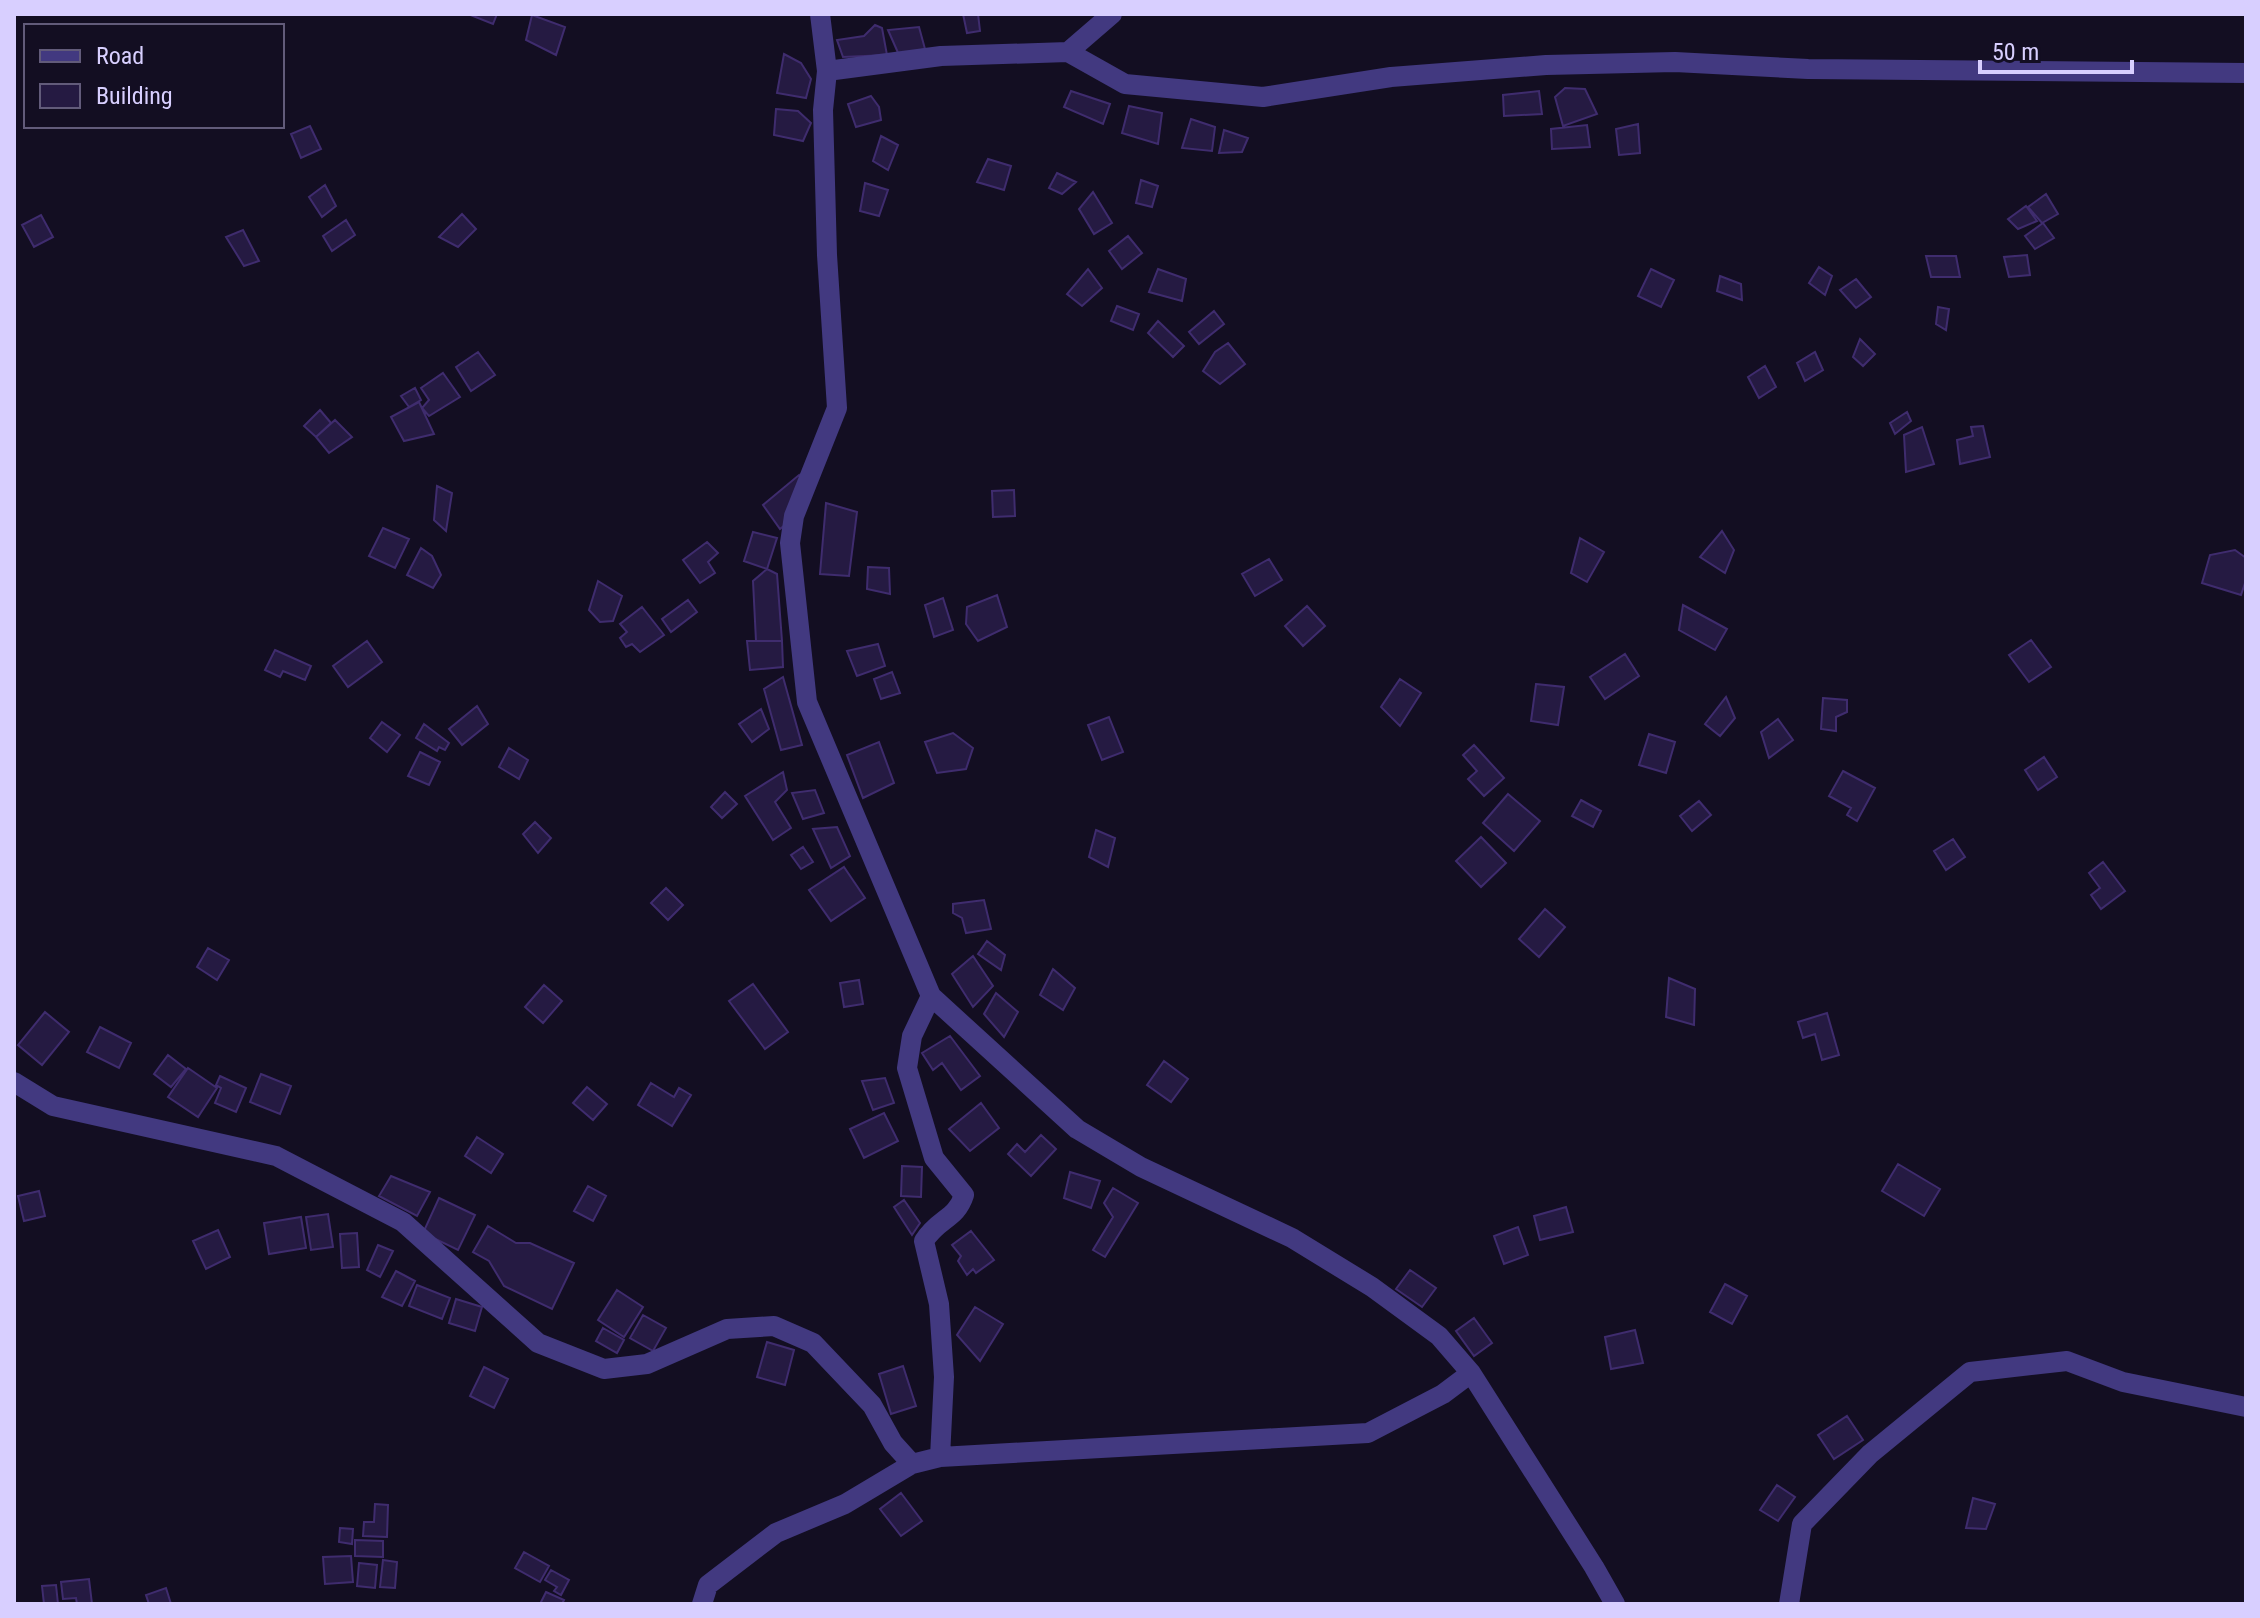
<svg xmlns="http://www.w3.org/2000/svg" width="2260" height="1618" font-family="'Roboto Condensed',sans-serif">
<rect width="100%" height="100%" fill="#130e22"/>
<path fill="#251a42" stroke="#3f2c6e" stroke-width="2" d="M468 14H497L493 24Z
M963 14H978L980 31 967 33Z
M532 15 565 27 556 55 526 40Z
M875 25 882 28 887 55 843 57 837 40 864 36Z
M919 27 925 49 899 55 888 30Z
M784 54 801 63 811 79 806 98 777 93Z
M1565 88 1585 89 1597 114 1563 126 1555 97Z
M1071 91 1110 104 1103 124 1064 107Z
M1539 91 1542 114 1504 116 1503 95Z
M871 96 879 107 881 120 856 127 848 104Z
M1129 106 1162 113 1158 144 1122 133Z
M776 109 798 111 811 123 803 141 774 135Z
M1191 119 1215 127 1212 151 1182 148Z
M1638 124 1640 153 1619 155 1616 129Z
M1587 125 1590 147 1552 149 1551 129Z
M310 126 321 149 301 158 291 134Z
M1224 130 1248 138 1242 152 1219 153Z
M881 136 898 145 888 170 873 161Z
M988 159 1011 166 1004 190 977 182Z
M1057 173 1076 182 1062 194 1049 188Z
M1141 180 1158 186 1152 207 1136 203Z
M865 183 888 190 879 216 860 211Z
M325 185 336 206 322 217 309 197Z
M1093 192 1112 223 1094 234 1079 209Z
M2046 194 2058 214 2042 223 2028 207Z
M2026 206 2037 221 2018 229 2008 219Z
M462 214 476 229 458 247 439 237Z
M41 215 53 237 34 247 22 225Z
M346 220 355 235 332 251 323 236Z
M2043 223 2054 238 2035 249 2025 236Z
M243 230 259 261 244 266 226 237Z
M1128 236 1142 253 1122 269 1109 251Z
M2027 255 2030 275 2009 277 2004 257Z
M1926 256H1956L1960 277H1931Z
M1819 267 1832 276 1825 295 1809 283Z
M1088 269 1102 288 1082 306 1067 294Z
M1158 269 1186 279 1182 301 1149 292Z
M1651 269 1674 280 1661 307 1638 296Z
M1720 276 1741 284 1742 300 1717 291Z
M1856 279 1871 297 1856 308 1840 290Z
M1117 306 1139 314 1133 330 1111 321Z
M1938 307 1949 309 1946 330 1936 324Z
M1214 311 1224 324 1199 344 1189 332Z
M1158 321 1184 346 1173 357 1148 333Z
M1860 339 1875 354 1863 366 1853 357Z
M1228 343 1245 364 1220 384 1203 371 1215 352Z
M478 352 495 375 471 391 456 367Z
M1815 352 1823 370 1805 381 1797 363Z
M1765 366 1776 387 1759 398 1748 377Z
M443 373 460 397 429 416 422 408 429 400 421 388Z
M415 388 421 400 409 407 401 396Z
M419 402 434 434 404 441 391 417Z
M320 410 331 423 316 437 304 426Z
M1907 412 1911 421 1895 434 1890 423Z
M335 420 352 437 329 453 316 437Z
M1983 426 1990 457 1960 464 1957 440 1973 436 1971 427Z
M1922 427 1934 464 1906 472 1904 435Z
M799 475 804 486 791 520 780 529 763 505Z
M437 486 452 493 446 531 434 520Z
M1014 490 1015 516 993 517 992 491Z
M826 503 857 512 849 576 820 574Z
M383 528 409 539 395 568 369 556Z
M1722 531 1734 550 1725 573 1700 557Z
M753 532 777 538 767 569 744 561Z
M1580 538 1604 552 1587 582 1571 573Z
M707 542 718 553 708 562 715 573 700 583 683 560Z
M421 548 432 556 441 575 433 588 407 575Z
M2235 550 2246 558V580L2241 595 2202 583 2210 555Z
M1269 559 1282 580 1255 596 1242 574Z
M868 567 889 568 890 594 867 589Z
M767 569 777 574 782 641H756L753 581Z
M598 581 622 596 613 621 600 622 589 610Z
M997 595 1007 627 978 641 966 624 967 607Z
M943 598 953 630 934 637 925 605Z
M688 600 697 612 671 632 662 619Z
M1683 605 1727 629 1715 650 1679 630Z
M1307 606 1325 626 1303 646 1285 626Z
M642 607 664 635 640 652 632 644 626 647 620 638 627 632 620 624Z
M2031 640 2051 667 2029 682 2009 655Z
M367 641 382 662 348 687 333 666Z
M747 641H782L783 667 750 670Z
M878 644 885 666 857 676 847 651Z
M275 650 311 666 305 680 283 671 280 677 265 670Z
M1625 654 1639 676 1605 699 1590 677Z
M892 672 900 693 881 699 874 679Z
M783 677 802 745 781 750 764 689Z
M1400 679 1421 693 1400 726 1381 707Z
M1536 684 1564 687 1558 725 1531 721Z
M1726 697 1735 718 1720 736 1705 724Z
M1823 698 1847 700V712L1836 717V731L1821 729Z
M477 706 488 724 462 745 449 729Z
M761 709 769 729 752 742 739 724Z
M1109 717 1123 752 1102 760 1088 725Z
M1778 719 1793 740 1769 758 1761 732Z
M382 722 400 735 387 752 370 738Z
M424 724 449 743 445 750 439 747 437 751 416 738Z
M953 733 973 748 966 769 937 773 925 742Z
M1649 734 1675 742 1666 773 1639 765Z
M879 742 894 783 863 798 847 755Z
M1474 745 1504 778 1484 796 1468 779 1477 771 1463 755Z
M509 748 528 760 519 779 499 767Z
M420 752 440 762 429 785 408 776Z
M2044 757 2057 777 2038 790 2025 770Z
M1843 771 1875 788 1857 821 1847 815 1851 808 1829 796Z
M783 772 787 790 775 802 791 828 773 840 745 796Z
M815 790 824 813 803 819 792 793Z
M725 792 737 804 722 818 711 807Z
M1508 794 1540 821 1514 851 1483 823Z
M1581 800 1601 811 1593 827 1572 816Z
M1699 801 1711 815 1692 831 1680 816Z
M535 822 551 838 538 853 523 834Z
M837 827 850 856 831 868 813 829Z
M1096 830 1115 838 1108 867 1089 857Z
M1481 837 1506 863 1481 887 1456 861Z
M1953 839 1965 857 1946 870 1934 851Z
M803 847 813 862 801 869 791 855Z
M2103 862 2125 891 2101 909 2091 895 2100 888 2089 873Z
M844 867 865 898 831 921 809 890Z
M666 888 683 905 668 920 651 903Z
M984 900 991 929 966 933 962 918 953 913V904Z
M1545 909 1565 927 1539 957 1519 939Z
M987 941 1005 955 1001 970 978 954Z
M208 948 229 960 217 980 197 967Z
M973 956 993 986 973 1007 952 974Z
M1053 969 1075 988 1063 1010 1040 995Z
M1669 978 1695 989 1694 1025 1666 1017Z
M859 980 863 1004 844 1007 840 983Z
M753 984 788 1032 765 1049 729 1001Z
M544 985 562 1001 543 1023 525 1007Z
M996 993 1018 1012 1004 1037 984 1014Z
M45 1012 69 1032 42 1065 18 1045Z
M1827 1013 1839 1055 1822 1060 1815 1034 1803 1038 1798 1022Z
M100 1027 131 1043 119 1068 87 1052Z
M950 1036 980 1076 961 1090 942 1063 933 1070 922 1053Z
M168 1055 186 1069 171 1087 154 1074Z
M1164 1061 1188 1079 1171 1102 1147 1085Z
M188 1068 217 1088 198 1117 168 1097Z
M261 1074 291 1086 280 1114 250 1102Z
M220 1076 246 1088 236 1112 215 1103 221 1088 216 1085Z
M885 1078 894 1103 873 1110 862 1081Z
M651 1083 674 1097 679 1088 691 1095 672 1126 638 1105Z
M587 1087 607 1104 593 1120 573 1103Z
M981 1103 999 1128 970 1151 949 1129Z
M884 1113 898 1141 864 1158 850 1129Z
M1041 1135 1056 1149 1031 1176 1008 1154 1017 1144 1025 1152Z
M477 1137 503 1154 491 1173 465 1156Z
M1898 1164 1940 1189 1924 1216 1882 1191Z
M902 1166 922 1167 921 1197 901 1196Z
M1070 1172 1100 1181 1091 1208 1064 1198Z
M391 1176 430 1192 417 1216 379 1196Z
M588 1186 606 1196 593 1221 574 1211Z
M1113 1188 1138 1203 1105 1257 1093 1250 1113 1217 1104 1203Z
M39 1191 45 1216 24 1221 18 1196Z
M439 1198 475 1215 458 1250 423 1233Z
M904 1200 920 1223 912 1235 894 1207Z
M1566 1207 1573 1232 1540 1240 1534 1216Z
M328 1214 333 1247 311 1250 306 1217Z
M301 1217 306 1248 269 1254 264 1223Z
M488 1226 516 1243H530L574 1263 552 1309 504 1286 489 1261 473 1252Z
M1518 1227 1528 1255 1504 1264 1494 1236Z
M218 1230 230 1257 206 1269 193 1241Z
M971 1231 994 1260 976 1273 973 1269 967 1275 958 1261 961 1256 952 1245Z
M357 1233 359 1267 342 1268 340 1234Z
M378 1245 393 1251 380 1277 367 1270Z
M1410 1270 1436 1288 1422 1307 1396 1289Z
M396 1271 415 1281 402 1306 382 1297Z
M1725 1284 1747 1296 1732 1324 1710 1312Z
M417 1285 450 1298 442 1319 409 1306Z
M617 1290 643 1307 624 1337 598 1320Z
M456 1299 482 1307 475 1331 449 1323Z
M975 1307 1003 1324 980 1361 957 1335Z
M643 1315 666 1328 653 1351 630 1338Z
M1474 1318 1492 1343 1474 1356 1456 1331Z
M603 1328 624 1340 617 1353 596 1341Z
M1635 1330 1643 1363 1611 1369 1605 1337Z
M767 1342 794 1350 785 1385 757 1377Z
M903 1366 916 1406 891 1414 879 1374Z
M484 1367 508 1379 494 1408 470 1396Z
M1847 1416 1863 1440 1834 1459 1818 1435Z
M1777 1485 1795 1497 1778 1521 1760 1510Z
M901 1493 922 1521 901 1536 880 1509Z
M1973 1498 1995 1504 1986 1529 1966 1528Z
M375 1504 388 1505 387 1537 363 1536 364 1522H374Z
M340 1528 353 1529 352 1544 339 1542Z
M355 1540 383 1541V1557L355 1556Z
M524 1552 549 1566 540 1582 515 1568Z
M351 1556 353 1582 325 1584 323 1557Z
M383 1560 397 1562 395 1588 380 1587Z
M359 1563 377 1565 375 1588 357 1586Z
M551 1570 569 1580 561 1595 554 1591 557 1587 545 1580Z
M89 1579 92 1604H77L76 1598 63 1599 61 1582Z
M56 1585 58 1604H44L42 1586Z
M166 1588 171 1604H149L146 1595Z
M546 1592 564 1600 562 1604H540Z"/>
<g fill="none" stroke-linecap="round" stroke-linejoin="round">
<path stroke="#423980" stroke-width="20" d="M820 14 827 71 823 110 827 255 837 408 794 516 790 543 807 702 931 996 1077 1129 1141 1167 1292 1238 1372 1287 1439 1336 1471 1373 1594 1567 1615 1604
M1068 52 1125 84 1263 97 1391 77 1546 65 1675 62 1808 69 2246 73
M827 71 941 56 1068 52 1112 14
M931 996 912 1036 907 1068 934 1158 964 1195C956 1220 938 1218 924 1241L939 1304 944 1377 940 1457
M14 1082 53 1106 276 1156 403 1222 538 1343 604 1369 647 1364 727 1329 774 1326 813 1343 872 1405 893 1443 912 1464
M702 1604 708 1585 776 1533 845 1504 912 1464 940 1457 1368 1433 1443 1394 1471 1373
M1789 1604 1802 1524 1870 1454 1970 1372 2067 1361 2123 1382 2246 1407"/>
</g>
<rect width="2260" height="1618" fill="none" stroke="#d8cfff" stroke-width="32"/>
<rect x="24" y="24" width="260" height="104" fill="#130e22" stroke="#625b7a" stroke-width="2"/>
<rect x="40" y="50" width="40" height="12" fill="#423980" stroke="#625b7a" stroke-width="2"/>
<text x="96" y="64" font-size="24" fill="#d8cfff">Road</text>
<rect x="40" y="84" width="40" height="24" fill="#251a42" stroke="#625b7a" stroke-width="2"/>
<text x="96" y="104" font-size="24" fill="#d8cfff">Building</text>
<path d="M1980 60v12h152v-12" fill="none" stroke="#d8cfff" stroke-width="4"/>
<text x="1992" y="60" font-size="24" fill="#d8cfff" stroke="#130e22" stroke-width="6" paint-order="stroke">50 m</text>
</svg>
